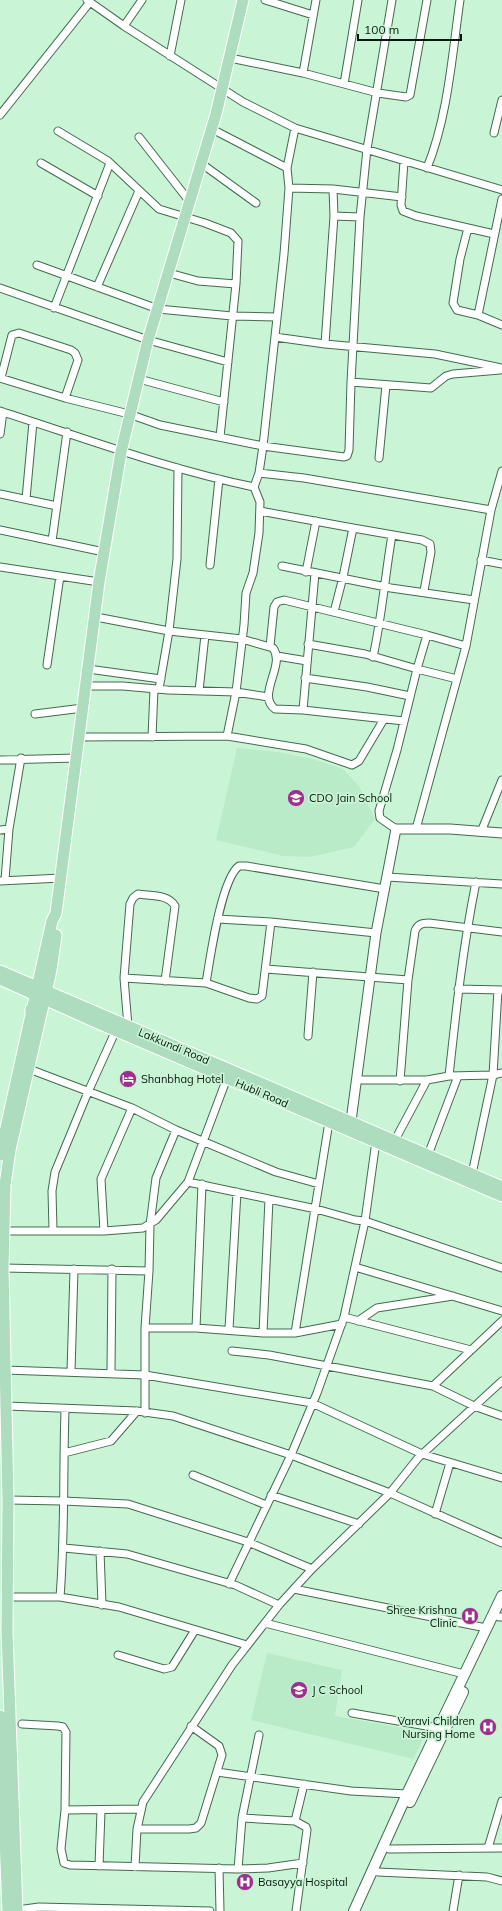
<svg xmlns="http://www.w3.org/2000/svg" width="502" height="1911" font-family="Mulish,sans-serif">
<rect width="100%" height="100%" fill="#c9f5d6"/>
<path fill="#b9ebc8" d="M237 748 279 752 313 759 343 769 359 786 375 819 354 847 310 857 283 856 216 840Z
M267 1653 342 1670 335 1716 426 1732 414 1759 251 1720Z"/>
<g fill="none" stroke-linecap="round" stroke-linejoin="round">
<defs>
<path id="minor" d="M87 0 124 26 243 102 295 128 502 190
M265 0 313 15
M124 26 142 0
M170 56 181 0
M230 58 303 73 378 93 406 97 410 95 427 0
M303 73 316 0
M344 84 358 0
M0 115 90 2
M212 129 287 168
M58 131 108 161 159 209 205 223 231 233 238 241 236 284 220 437
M494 133 502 100
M139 137 190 202
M404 161 401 205 403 211 416 216 494 234
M41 163 98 196
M202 164 256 203
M427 168C448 116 452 56 460 0
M289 188 333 189 402 197
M334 216 360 217
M468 228 460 259 453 303 457 310 478 315 502 325
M37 265 158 309 232 316 276 317
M169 273 198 281 236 284
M97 287 139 191
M0 288 148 340 228 362
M54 308 110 163
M478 315 502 199
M275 337 325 344 435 354 502 368
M325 344 334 216 333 189
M0 378 65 398 129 414 160 425 263 446 344 457 347 456 349 450 351 382 360 217 367 149 392 0
M1 378 12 335 19 333 71 350 75 353 78 360 65 398
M139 379 224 402
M351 382 431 388 446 376 453 374 500 370
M0 411C84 438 167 469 254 487L260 502 259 533 253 573 246 593 244 625 236 692 168 690 123 686H86
M0 434 3 412
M379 458 386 385
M178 468 177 559 169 631 242 639 273 648C286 665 256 695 275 709L303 710 404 721
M259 473 304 478 491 510
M254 487 259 473 263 446 284 254 289 188 287 168 295 128
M0 494 57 506
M26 499 33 422
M260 511 353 528
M0 530 104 552
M52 541 67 432
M481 560 502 564
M210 565 219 479
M282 566 391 588 474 600
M0 567 99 582
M306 572 316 521
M334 612 343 577 353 528 422 540 430 544 431 552 424 591
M96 617 169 631 159 689
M427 635 466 646
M308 644 365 654 417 669 397 750 379 811 380 818 396 829
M270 646 274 607 277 602 284 600 427 635 417 669 457 679
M277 656 307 661
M373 657C382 616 385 576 392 535
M47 665 60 576
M88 669 161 679
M305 678 367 687 410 696
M199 691 205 635
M303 710 315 573
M35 714 83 708
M227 736 236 692 268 697
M78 737 227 736 306 749 352 765 359 761 384 719
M152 737 154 689
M0 760 77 758
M416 829 466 646 491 510 502 471
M0 830 9 829
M481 832 502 780
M387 877 502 884
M5 880 9 829 21 758
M0 881 61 878
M218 919 271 922 376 933
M266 969 408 980
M124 978 206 983C210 959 221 879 239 866H246L385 889
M206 983 249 998 257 999 262 996 271 922
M458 989 502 990
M128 1026 124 978 130 904 133 898 138 894C151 896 168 894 175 906L165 981
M308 1036 313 972
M29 1069 132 1108 176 1130 276 1172 319 1184
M449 1076C456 1011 463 946 476 882
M357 1080H427L449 1076 493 1075 502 1073
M400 1081 408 980 415 931C418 924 422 923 429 923L502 932
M395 1140 427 1080
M428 1155 458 1076
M472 1174 493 1075 498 990
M188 1182 227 1078
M53 1230 52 1191 55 1172 88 1092 116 1030
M4 1231H104L143 1228 156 1220 188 1182 316 1209 355 1220 365 1221 502 1268
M104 1231 101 1179 132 1108
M355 1267 502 1311
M3 1268 149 1271
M344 1317 471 1350
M358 1321 377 1308 453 1296
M145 1328H196L263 1333H295L342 1324
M196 1328 202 1184
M229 1329 237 1192
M263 1333 269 1199
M295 1333 329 1122
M232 1351 269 1355 433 1386 474 1406 502 1416
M5 1370 145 1375 312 1403 422 1454 502 1478
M71 1372 74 1269
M111 1372 112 1269
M433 1386 502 1321
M6 1406 137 1411 173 1416 291 1455 390 1493 502 1543
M145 1413V1328L149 1271 150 1225 156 1178 176 1130
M64 1453 111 1441 137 1411
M193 1475 266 1505
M271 1495 359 1524
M8 1500 63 1501 128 1504 248 1542 312 1569
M435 1514 450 1463
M64 1548 127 1554 235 1585 279 1605
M100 1551 102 1605
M229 1584 291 1455 317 1393 344 1317 365 1221 376 1141
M294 1589 486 1628
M7 1597H60L119 1607 247 1645
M60 1597C65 1535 63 1472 65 1410
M499 1617H502
M265 1623 464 1674
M118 1655 164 1669 172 1667 195 1630
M352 1713 438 1728
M22 1724 58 1726 63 1727 66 1732 65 1810 61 1849 64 1863 70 1865 238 1869 268 1868 303 1863
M217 1772 351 1791 407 1794
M65 1810 140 1809
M242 1818 295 1821 304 1784
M295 1821 306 1827 307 1830 296 1911
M137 1829H189L196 1828 201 1823 222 1755 219 1746 191 1726
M488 1848 502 1801
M389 1849 502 1848
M99 1866 101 1811
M135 1867 137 1829 143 1802 232 1665 279 1605 312 1569 390 1493 418 1458 502 1381
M219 1868 220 1911
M238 1869 242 1818 259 1735
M378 1872 487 1877 502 1881
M17 1910 39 1907 210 1911
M453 1911 459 1875"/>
<path id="tertiary" d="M351 1121 376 933 396 829H450L502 833"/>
<path id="secondary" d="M410 1802 463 1692
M354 1911 407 1794 502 1596"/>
<path id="primary" d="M0 971 502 1187
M0 979 98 1023 502 1196
M31 1015 52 921 56 913 99 582 121 452 148 340 216 114 243 0
M0 1155 31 1015V1009
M0 1716 8 1911
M17 1911 7 1632 8 1500 3 1268 5 1185 10 1150 51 970 56 935"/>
</defs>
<use href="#minor" stroke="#436a50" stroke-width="9"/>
<use href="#tertiary" stroke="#436a50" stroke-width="11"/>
<use href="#secondary" stroke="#436a50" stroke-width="12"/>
<use href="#primary" stroke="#fff" stroke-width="13"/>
<use href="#minor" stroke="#fff" stroke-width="7"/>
<use href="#tertiary" stroke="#fff" stroke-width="9"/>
<use href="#secondary" stroke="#fff" stroke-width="10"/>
<use href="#primary" stroke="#adddbe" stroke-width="11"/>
</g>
<defs>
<symbol id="school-disc" viewBox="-11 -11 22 22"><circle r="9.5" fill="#9e2f8d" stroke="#c9f5d6"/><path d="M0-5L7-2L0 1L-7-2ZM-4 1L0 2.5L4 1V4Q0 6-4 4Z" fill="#fff"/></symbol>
<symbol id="hotel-disc" viewBox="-11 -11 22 22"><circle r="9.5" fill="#9e2f8d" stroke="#c9f5d6"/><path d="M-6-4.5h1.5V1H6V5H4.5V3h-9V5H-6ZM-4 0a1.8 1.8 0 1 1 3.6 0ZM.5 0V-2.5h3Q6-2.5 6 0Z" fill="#fff"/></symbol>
<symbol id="hospital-disc" viewBox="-11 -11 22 22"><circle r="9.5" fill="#9e2f8d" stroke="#c9f5d6"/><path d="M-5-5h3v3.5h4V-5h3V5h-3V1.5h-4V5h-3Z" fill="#fff"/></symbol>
</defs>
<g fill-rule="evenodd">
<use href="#school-disc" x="286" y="788" width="20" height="20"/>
<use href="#hotel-disc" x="118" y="1069" width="20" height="20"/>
<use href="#hospital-disc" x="460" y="1606" width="20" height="20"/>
<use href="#school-disc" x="289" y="1680" width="20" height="20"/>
<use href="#hospital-disc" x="478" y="1717" width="20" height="20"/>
<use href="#hospital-disc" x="235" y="1872" width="20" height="20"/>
</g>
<g text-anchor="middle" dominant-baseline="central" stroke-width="3.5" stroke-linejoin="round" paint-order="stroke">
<g font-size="11" fill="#07170d" stroke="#c9f5d6" text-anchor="start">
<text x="309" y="798">CDO Jain School</text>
<text x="141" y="1079">Shanbhag Hotel</text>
<text x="457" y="1610" text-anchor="end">Shree Krishna<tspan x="457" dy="13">Clinic</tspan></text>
<text x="312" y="1690">J C School</text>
<text x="475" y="1721" text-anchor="end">Varavi Children<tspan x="475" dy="13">Nursing Home</tspan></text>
<text x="258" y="1882">Basayya Hospital</text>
</g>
<g font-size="11" fill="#07170d" stroke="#c9f5d6">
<text transform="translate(174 1046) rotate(23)">Lakkundi Road</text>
<text transform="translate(262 1093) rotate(23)">Hubli Road</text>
</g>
</g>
<path d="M358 34v6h103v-6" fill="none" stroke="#07170d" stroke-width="2"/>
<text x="364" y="34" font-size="12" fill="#07170d" stroke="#c9f5d6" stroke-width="3" paint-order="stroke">100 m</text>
</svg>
